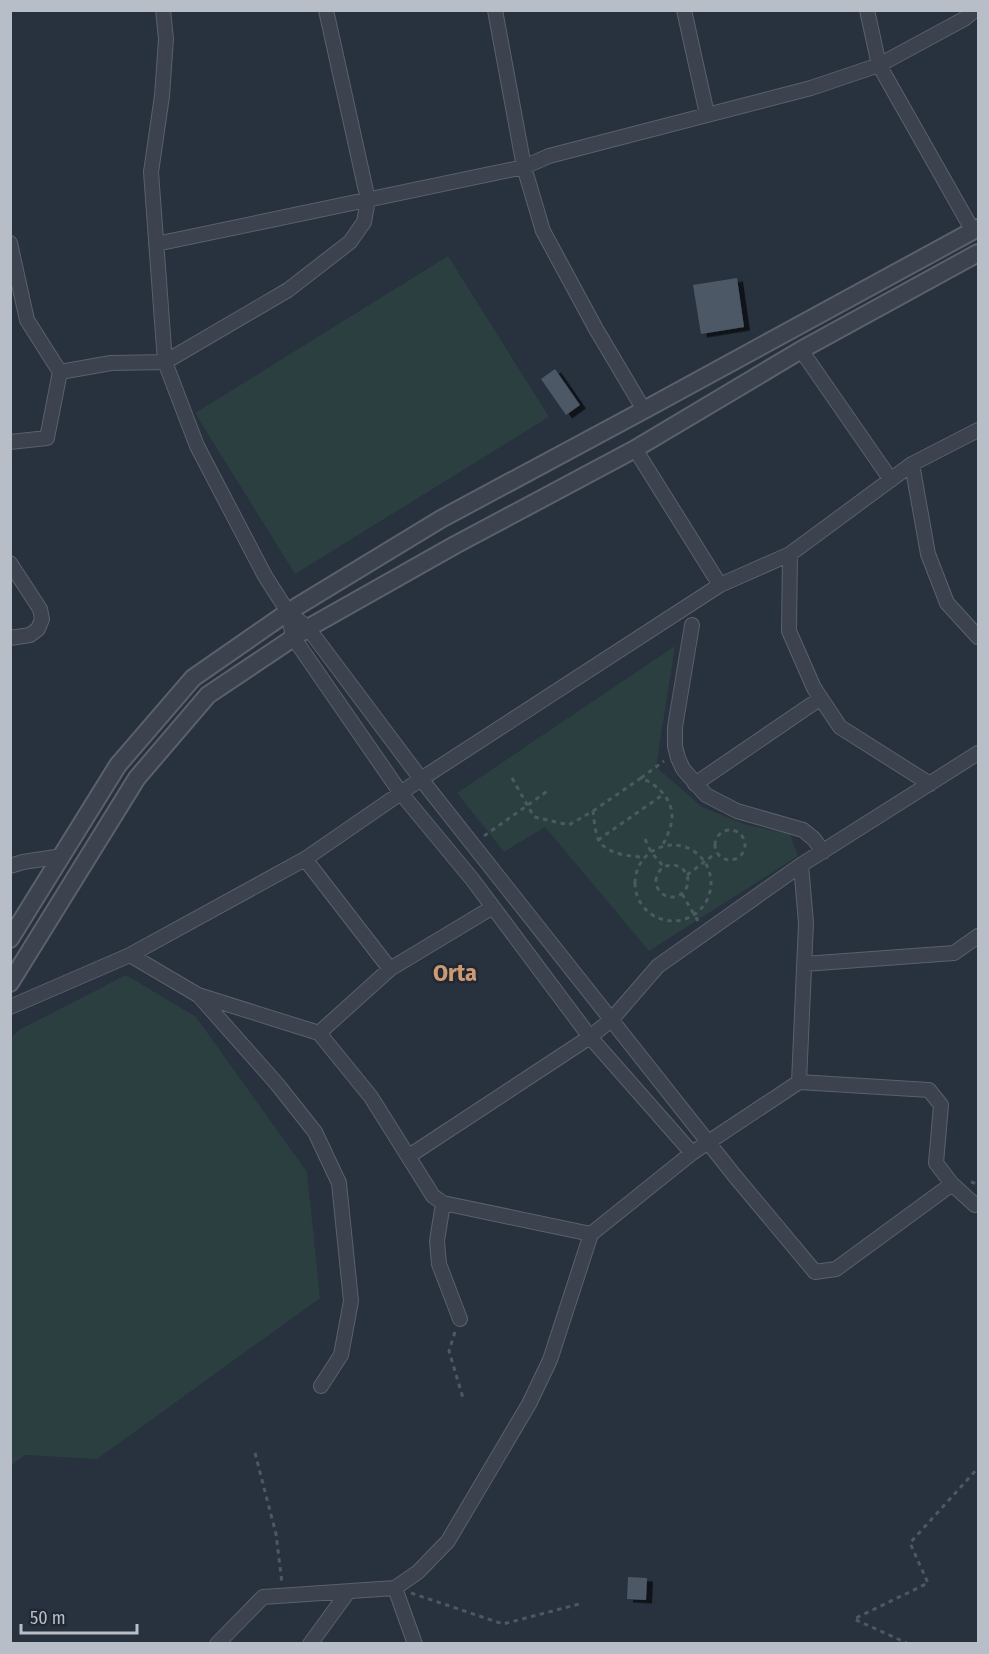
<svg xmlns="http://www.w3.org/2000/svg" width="989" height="1654" font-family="'Fira Sans Condensed',sans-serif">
<defs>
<filter id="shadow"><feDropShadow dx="6" dy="3.5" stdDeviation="0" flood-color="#0009"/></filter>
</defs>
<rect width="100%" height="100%" fill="#28313e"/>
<path fill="#2b3e40" d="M448 256 549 417 295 574 195 413Z
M675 646 656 767 702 807 747 825 790 834 798 856 649 951 545 827 504 852 457 793Z
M126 975 196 1017 307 1172 320 1298 97 1459 25 1455 11 1466V1038L19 1030Z"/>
<path fill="#4e5866" filter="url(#shadow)" d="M737 278 744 327 701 334 693 285Z
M555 369 580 405 566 415 541 379Z
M628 1577 647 1578 646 1600 627 1599Z"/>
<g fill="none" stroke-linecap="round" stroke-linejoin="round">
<defs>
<path id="minor" d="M163 10 166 39 162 96 151 172 165 362 197 446 265 576 288 612 308 628 421 779 734 1175 815 1272 836 1269 952 1184 975 1205
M495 10 524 167 543 231 596 329 644 410
M684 10 707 114
M867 10 879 65 973 231
M10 243 27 320 60 372
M156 244 524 167 549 156 811 88 879 65 964 19 975 10
M801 350 891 480
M10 442 47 438 60 372 111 363 165 362 288 290 350 242 364 222 368 200 326 10
M635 449 720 585
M912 464 928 554 947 603 978 637
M790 554 789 631 814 688 840 727 930 784
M10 563 40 609 42 619 38 629 30 635 10 638
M288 612 293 637 400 792 472 879 590 1037 692 1153
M692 625 675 727V746L678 758 683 769 706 795 737 811 803 830 814 839 823 852
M695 784 821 698
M305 859 390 969
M10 866 23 862 62 856
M130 955 305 859 421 779 720 585 790 554 912 464 978 430
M804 964 954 953 978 936
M200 997 277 1084 315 1132 339 1183 351 1301 341 1355 321 1386
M10 1007 130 955 198 995 319 1033 371 1097 433 1196 443 1203 591 1234
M319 1033 390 969 493 907
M799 1082 929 1090 941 1105 936 1163 952 1184
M409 1156 590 1037 612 1019 658 966 801 865 978 753
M443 1203 437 1241 439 1264 460 1319
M217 1644 263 1597 395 1588
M310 1644 348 1592
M415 1644 395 1588 418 1572 448 1541 529 1404 550 1360 591 1234 692 1153 799 1082 806 923 801 865"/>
<path id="tertiary" d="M10 939 118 765 193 678 288 612 441 519 644 410 978 228
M10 983 137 778 208 695 308 628 455 545 635 449 801 350 978 253"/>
</defs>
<use href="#minor" stroke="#5a616b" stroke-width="16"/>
<use href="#tertiary" stroke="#5a616b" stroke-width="20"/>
<path stroke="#4a5a5e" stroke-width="3" stroke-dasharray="4.5 4.5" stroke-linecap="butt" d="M512 778 534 817 569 825 593 811C594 819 595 831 598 839 605 854 631 857 645 857
M641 778 664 761
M593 811 641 778C661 786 678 805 670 828 668 834 665 841 662 846
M715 845a15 15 0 1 1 30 0a15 15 0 1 1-30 0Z
M484 836 549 790
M645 839 651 852 664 867
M598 840 664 794
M635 883a38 38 0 1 1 76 0a38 38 0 1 1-76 0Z
M656 881a16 16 0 1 1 32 0a16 16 0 1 1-32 0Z
M687 875 716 853
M682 894 698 921
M971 1182 978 1184
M455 1332 449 1351 463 1398
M255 1453 276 1534 282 1583
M411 1593 503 1624 583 1603
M909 1644 854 1619 928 1583 910 1543 978 1468"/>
<use href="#minor" stroke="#3c434e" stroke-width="14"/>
<use href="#tertiary" stroke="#3c434e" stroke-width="16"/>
</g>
<g text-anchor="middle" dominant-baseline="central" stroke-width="5" stroke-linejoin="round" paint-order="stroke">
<g font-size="24" font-weight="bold" fill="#cb9a71" stroke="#202833">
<text x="455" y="973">Orta</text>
</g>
</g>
<rect width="989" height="1654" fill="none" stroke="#b8bec8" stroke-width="24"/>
<path d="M21 1624v9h116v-9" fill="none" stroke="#b8bec8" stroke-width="3"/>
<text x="30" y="1624" font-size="18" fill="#b8bec8" stroke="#202833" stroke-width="4.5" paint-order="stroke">50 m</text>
</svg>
